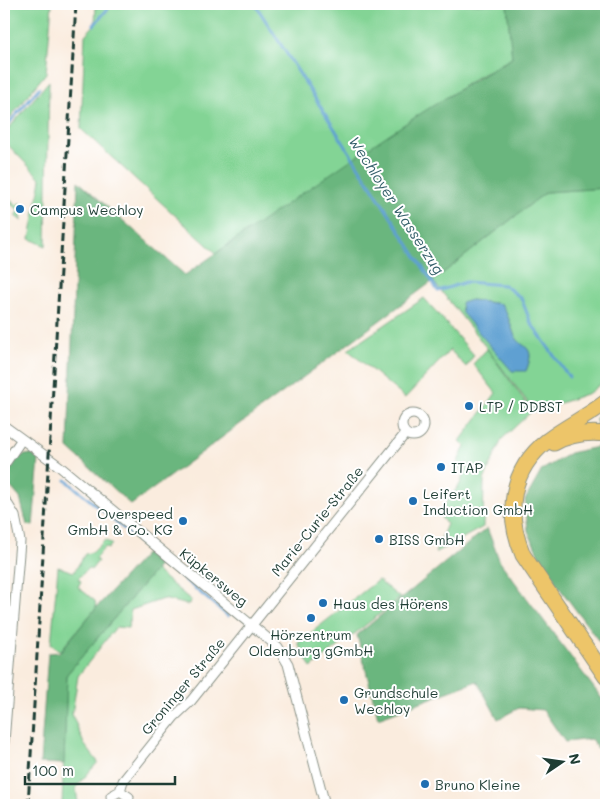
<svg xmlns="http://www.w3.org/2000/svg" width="610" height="809" font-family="Mali,sans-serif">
<rect width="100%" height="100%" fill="#fff"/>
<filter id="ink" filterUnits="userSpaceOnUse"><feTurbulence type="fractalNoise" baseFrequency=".02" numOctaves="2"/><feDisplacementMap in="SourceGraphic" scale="10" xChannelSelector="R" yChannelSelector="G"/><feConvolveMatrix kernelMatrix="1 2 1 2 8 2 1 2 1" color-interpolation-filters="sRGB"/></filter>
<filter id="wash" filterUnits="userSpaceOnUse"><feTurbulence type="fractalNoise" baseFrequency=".0096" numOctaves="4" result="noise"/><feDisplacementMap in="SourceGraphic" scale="20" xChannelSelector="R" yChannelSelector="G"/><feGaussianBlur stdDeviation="1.12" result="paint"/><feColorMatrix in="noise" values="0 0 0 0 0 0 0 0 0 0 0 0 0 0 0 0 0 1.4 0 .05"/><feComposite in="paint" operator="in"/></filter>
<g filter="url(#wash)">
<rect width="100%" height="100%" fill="#faecde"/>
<path fill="#83d495" stroke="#518864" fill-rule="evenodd" d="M4 4H52L46 73 4 125Z
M96 4H112L95 22Z
M114 4H507L512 58 474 79 216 253 81 129 85 35Z
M49 81 46 246 30 239 41 179 4 141V134Z
M606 188V380L589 393 535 412 486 347 433 281 546 192ZM471 300 501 304C508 314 510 323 514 334 522 351 537 344 526 371Z
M4 196 17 205 20 202 22 221 15 216 19 210 4 199Z
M424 298 474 355 466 367 450 350 405 398 348 350Z
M487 349 532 411 502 439 484 480 483 527 435 553 447 524 441 518 445 511 442 508 460 484 464 473 456 466 465 446 460 441 496 393 473 364Z
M105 540 112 544 108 549 105 547 95 559 98 561 91 570 88 568 78 579 81 581 78 587 95 601 96 608 60 651 51 644 58 567 74 572 85 554 93 552Z
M155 570 192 601 188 605 163 599 131 610 128 628 116 627 78 676 72 714 84 744 98 762 76 787 78 805H62L67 674Z
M378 580 400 598 311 668 298 643Z"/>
<path fill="#6ab67e" stroke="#447a59" d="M507 4H606V188L546 192 433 281 131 505 68 448 78 181 185 275C292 201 398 123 512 58Z
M606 411V428L597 427 596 418Z
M597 447 606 449V651L544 567 528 531 525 500 542 470 570 453Z
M31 454 39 459 33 526 27 525 20 498 8 484 7 479 11 464 20 456Z
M487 528 500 562 606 704V760L591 739 565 742 543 710 519 708 498 719 477 681 378 718 357 635Z
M147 552 161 563 67 674 64 764 40 763 48 653 60 652 96 608Z"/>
<path fill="#5fa0d2" stroke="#3f6e83" d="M471 300 501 304C508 314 510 323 514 334 522 351 537 343 526 371H512L462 313 461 303Z"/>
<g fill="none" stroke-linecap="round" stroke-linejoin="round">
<path stroke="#5fa0d2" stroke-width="3" d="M255 4 438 291 466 282 504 285 521 298 531 323 569 377
M94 25 112 4
M4 129 39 88
M66 480 228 616"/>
</g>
</g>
<g filter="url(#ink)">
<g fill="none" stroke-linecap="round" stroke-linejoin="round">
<defs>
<path id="minor" d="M402 425a11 11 0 1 1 22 0a11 11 0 1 1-22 0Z
M4 426 59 466 278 647 288 664 325 805
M4 465 22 439
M4 498 15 516 20 541 13 628
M4 626 13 628 4 742
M120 791 123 781 174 717 191 701 405 434
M112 805 111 796 120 791 129 797 128 805"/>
<path id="motorway" d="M606 402C588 416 567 426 548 440 510 470 505 512 523 555L606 677
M554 443C570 434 589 432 606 434"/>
</defs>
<use href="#minor" stroke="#8c9489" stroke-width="11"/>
<use href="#motorway" stroke="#8c9489" stroke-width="17"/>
<use href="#minor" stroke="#fff" stroke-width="9"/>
<use href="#motorway" stroke="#edc569" stroke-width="15"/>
<path stroke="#1f3d34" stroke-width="3" stroke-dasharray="8 4" stroke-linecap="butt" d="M28 805 76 4"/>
</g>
</g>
<g fill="#1f6fb2" stroke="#fff" stroke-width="2">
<circle cx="20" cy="209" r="5"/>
<circle cx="469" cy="406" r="5"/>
<circle cx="441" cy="467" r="5"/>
<circle cx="413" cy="501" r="5"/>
<circle cx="183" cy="521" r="5"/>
<circle cx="379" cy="539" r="5"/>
<circle cx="323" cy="603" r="5"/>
<circle cx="311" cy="618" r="5"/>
<circle cx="344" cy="700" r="5"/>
<circle cx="425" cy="784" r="5"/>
</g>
<g text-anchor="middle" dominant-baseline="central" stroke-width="4" stroke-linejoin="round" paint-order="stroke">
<g font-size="14" fill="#1f3d34" stroke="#fff" text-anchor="start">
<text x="30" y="209">Campus Wechloy</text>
<text x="479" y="406">LTP / DDBST</text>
<text x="451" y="467">ITAP</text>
<text x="423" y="493">Leifert<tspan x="423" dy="16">Induction GmbH</tspan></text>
<text x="173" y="513" text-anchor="end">Overspeed<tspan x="173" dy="16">GmbH &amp; Co. KG</tspan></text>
<text x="389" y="539">BISS GmbH</text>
<text x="333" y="603">Haus des Hörens</text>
<text x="311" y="634" text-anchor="middle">Hörzentrum<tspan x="311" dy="16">Oldenburg gGmbH</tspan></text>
<text x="354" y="692">Grundschule<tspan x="354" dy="16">Wechloy</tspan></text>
<text x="435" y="784">Bruno Kleine</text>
</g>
<g font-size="14" fill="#1f3d34" stroke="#fff">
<text transform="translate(317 521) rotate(-51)">Marie-Curie-Straße</text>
<text transform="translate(214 577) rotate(39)">Küpkersweg</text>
<text transform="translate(183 686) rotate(-50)">Groninger Straße</text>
</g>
<g font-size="15" font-style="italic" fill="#35606b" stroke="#fff">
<text transform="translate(397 205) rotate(57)">Wechloyer Wasserzug</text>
</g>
</g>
<rect width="610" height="809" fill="none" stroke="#fff" stroke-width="20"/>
<g transform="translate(562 762) rotate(77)" stroke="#ffffff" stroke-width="4" paint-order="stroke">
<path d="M0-4L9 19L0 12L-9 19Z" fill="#1f3d34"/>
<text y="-8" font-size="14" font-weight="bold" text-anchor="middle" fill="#1f3d34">N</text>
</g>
<path d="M25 776v8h150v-8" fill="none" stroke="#1f3d34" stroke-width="2.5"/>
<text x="32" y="776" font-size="15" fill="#1f3d34" stroke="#ffffff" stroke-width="4" paint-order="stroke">100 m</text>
</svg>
